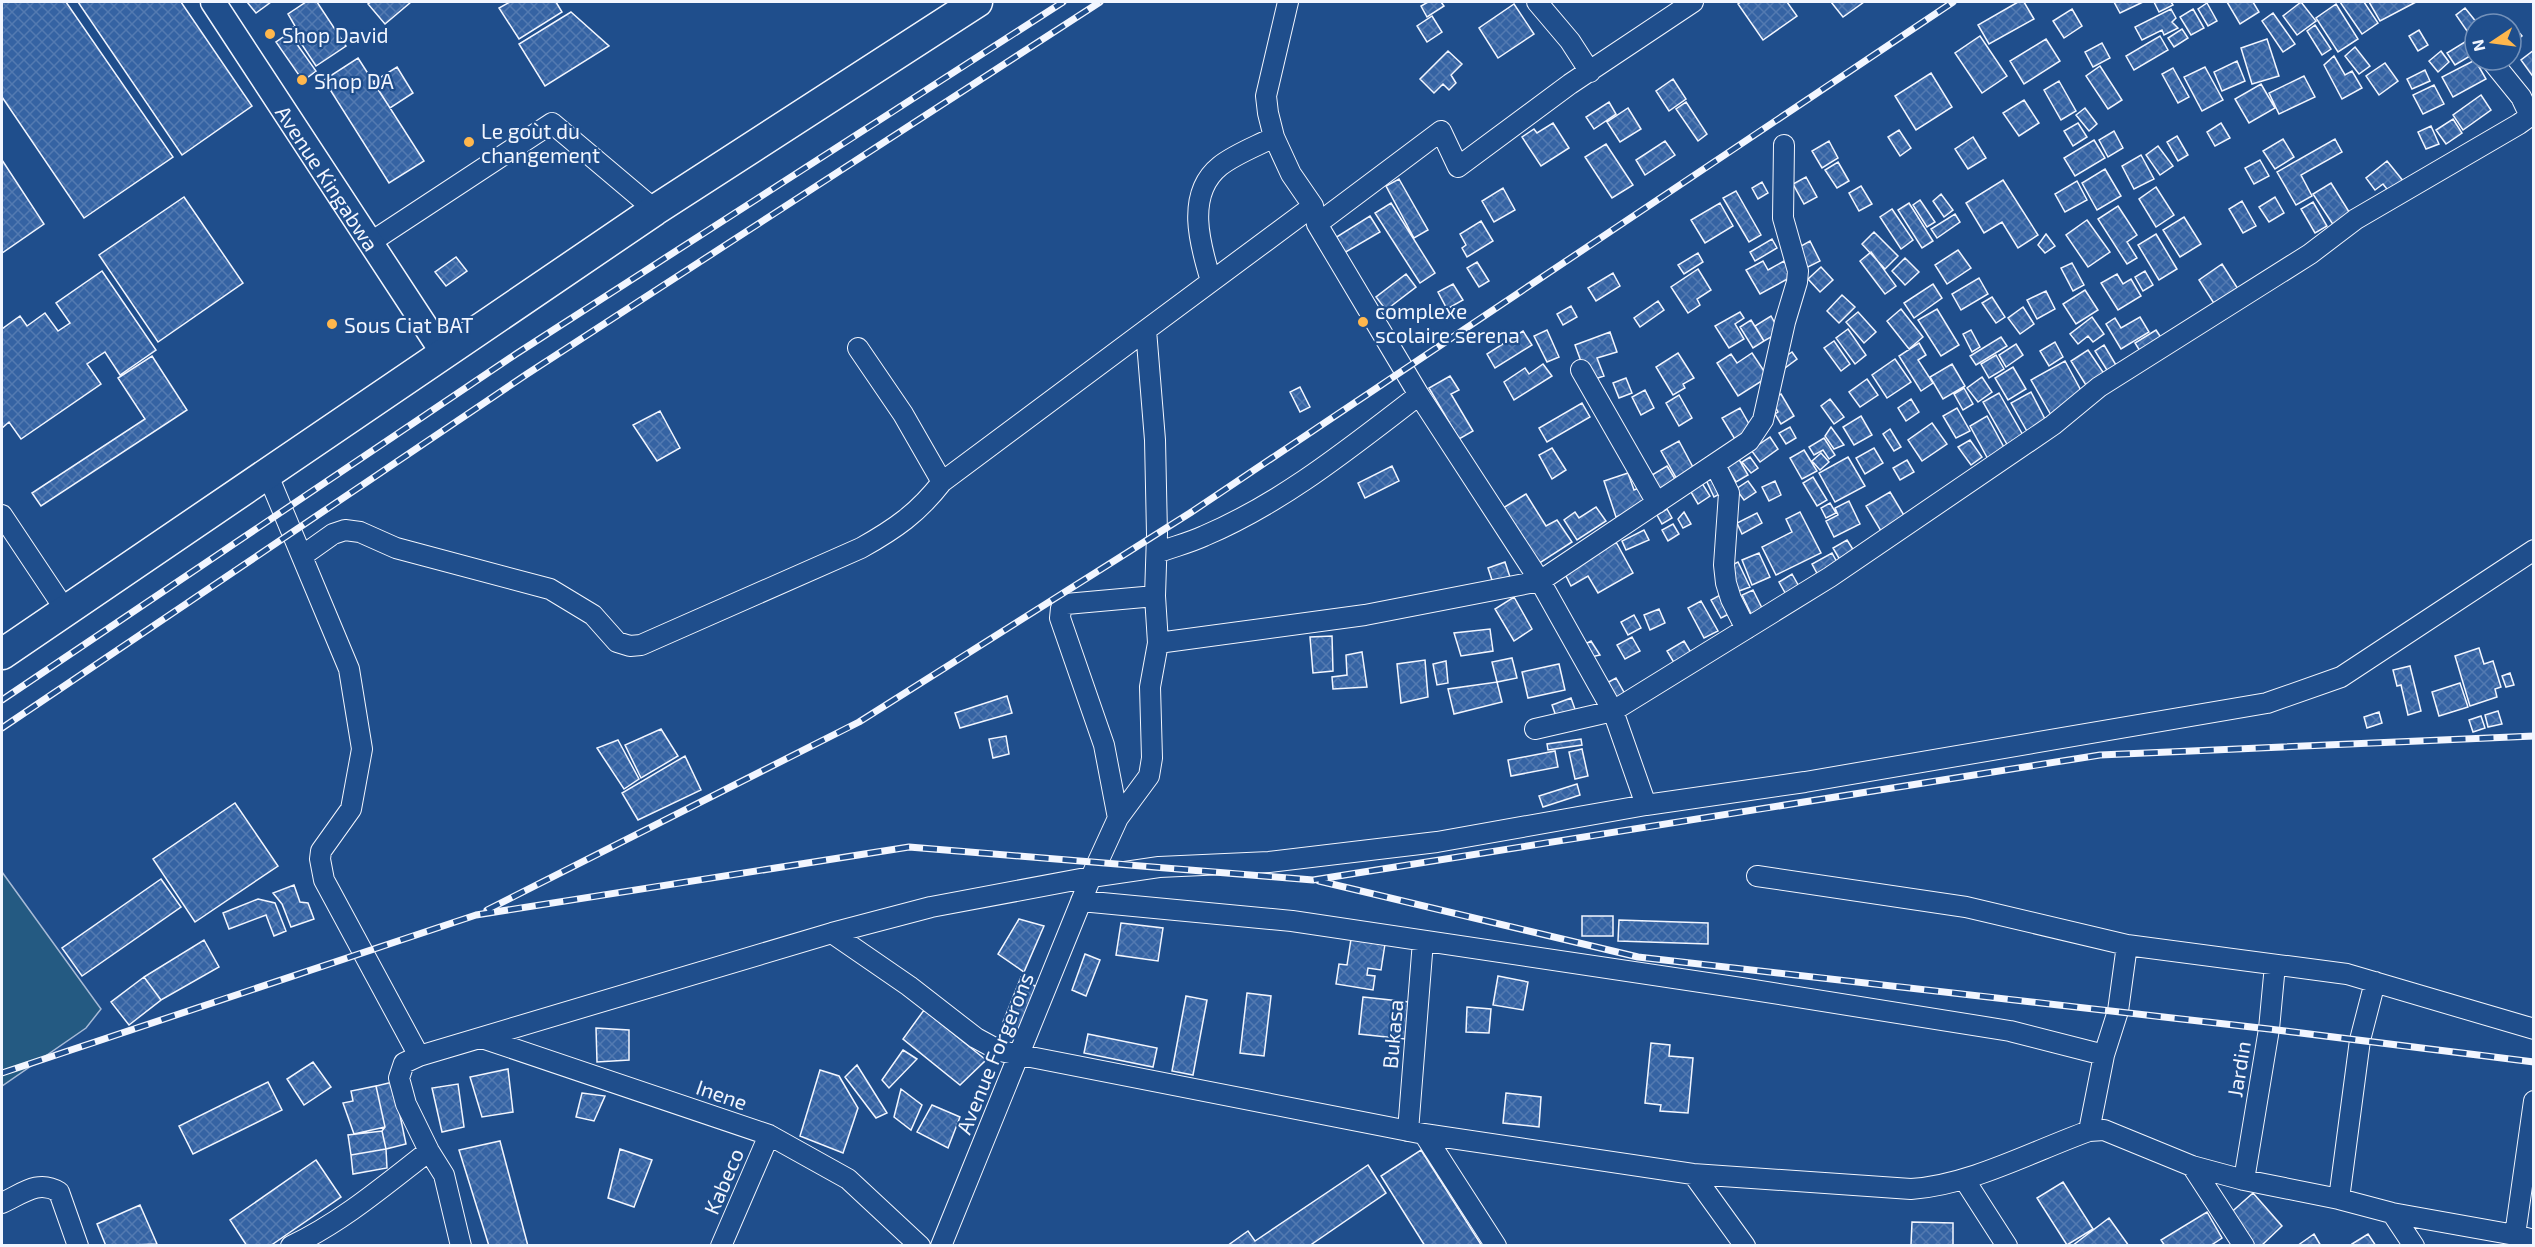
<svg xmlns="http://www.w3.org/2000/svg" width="2535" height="1247" font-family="'Exo 2',sans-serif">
<defs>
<pattern id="building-cross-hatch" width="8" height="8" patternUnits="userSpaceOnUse" patternTransform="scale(1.5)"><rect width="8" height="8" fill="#3563a3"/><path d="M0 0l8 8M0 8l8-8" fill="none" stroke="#537ab1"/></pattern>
</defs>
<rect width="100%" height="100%" fill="#1f4e8c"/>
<path fill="#245a82" stroke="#a8bbd7" stroke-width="1.5" d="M2 872 101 1009 86 1028 2 1086Z"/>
<path fill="url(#building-cross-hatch)" stroke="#f2f6ff" stroke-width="1.5" d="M2 2H66L173 157 84 218 2 97Z
M78 2H181L252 106 182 155Z
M247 2H271L256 13Z
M306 2H317L346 46 316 66 291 28 295 26 288 14Z
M371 2H411L385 24 368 4Z
M510 2H556L562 12 519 39 499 8Z
M1428 2H1441L1444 6 1427 17 1421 6Z
M1741 2H1787L1797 16 1763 40 1738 4Z
M1831 2H1864L1843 17Z
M2018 2H2024L2034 19 1989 44 1978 25Z
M2114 2H2143L2120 13Z
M2154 2H2171L2173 5 2159 12Z
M2227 2H2253L2259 12 2240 24Z
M2301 2 2316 21 2297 35 2283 16Z
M2340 2H2364L2378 23 2362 34Z
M2369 2H2416L2380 21Z
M2207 3 2217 21 2208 26 2198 9Z
M1514 4 1534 34 1498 58 1479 28Z
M2336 4 2358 39 2338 52 2316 18Z
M2465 8 2477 23 2467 31 2456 15Z
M2072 9 2082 26 2064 38 2053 21Z
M2171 9 2176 18 2172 22 2178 28 2164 35 2162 30 2142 40 2135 27Z
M2193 9 2204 28 2191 35 2180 17Z
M571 12 609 46 545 86 519 44Z
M2273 13 2295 44 2283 52 2262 21Z
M1432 16 1442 32 1427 42 1417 26Z
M2511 23 2522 36 2511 45 2510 24Z
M2315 25 2331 49 2322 55 2307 31Z
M2182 29 2188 38 2174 47 2168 38Z
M2419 30 2428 45 2418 51 2409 36Z
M289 33 316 71 303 81 276 42Z
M1980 36 2007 76 1982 93 1955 53Z
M2160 36 2168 50 2134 70 2126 56Z
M2046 39 2060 61 2024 84 2010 61Z
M2267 39 2279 76 2252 84 2241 48Z
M2468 40 2475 53 2455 65 2447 53Z
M2102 43 2110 58 2093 67 2085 52Z
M2355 47 2370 66 2359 74 2345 56Z
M2534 50V78L2521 60Z
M1448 51 1462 64 1451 75 1456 83 1449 90 1443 84 1434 93 1420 79Z
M2441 51 2449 62 2438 72 2429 61Z
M2334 56 2345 75 2352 71 2362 88 2342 99 2324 65Z
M358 58 424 161 389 183 324 80Z
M2475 60 2486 79 2453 97 2442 77Z
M2237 61 2245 81 2222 91 2214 72Z
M2385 63 2398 81 2379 95 2366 76Z
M2100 66 2122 100 2108 109 2086 76Z
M397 67 413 93 390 108 373 82Z
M2205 67 2223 100 2202 111 2184 77Z
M2173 68 2189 97 2178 103 2162 74Z
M2425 70 2430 81 2412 89 2407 79Z
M1931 73 1952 107 1916 130 1895 96Z
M2304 76 2315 97 2279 114 2269 93Z
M1673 79 1686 99 1669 111 1656 91Z
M2059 81 2076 111 2061 120 2044 90Z
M2261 84 2275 108 2249 123 2235 99Z
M2434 85 2444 104 2423 114 2413 95Z
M2481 95 2491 110 2463 130 2453 115Z
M2024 100 2039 123 2019 136 2003 113Z
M1609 102 1616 114 1594 129 1586 117Z
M1686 102 1707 134 1698 141 1676 109Z
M1628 108 1641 129 1620 142 1607 122Z
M2085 108 2097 124 2089 131 2076 115Z
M2453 119 2462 133 2446 144 2436 130Z
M1553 123 1569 148 1541 166 1522 137 1534 129 1537 133Z
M2078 123 2087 137 2073 146 2064 131Z
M2221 123 2230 138 2215 146 2207 132Z
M2431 126 2439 144 2426 149 2418 132Z
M1899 130 1911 148 1900 156 1888 137Z
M2114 131 2123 148 2108 157 2099 140Z
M2177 136 2188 155 2178 161 2167 142Z
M1973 137 1986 158 1968 169 1955 149Z
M2283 139 2294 157 2275 169 2263 151Z
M2335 139 2342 152 2301 175 2312 196 2296 205 2277 172Z
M2094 140 2105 158 2075 176 2064 158Z
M1665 141 1675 155 1645 175 1636 160Z
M1829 141 1838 158 1822 168 1812 151Z
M1606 144 1633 185 1612 198 1585 157Z
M2158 146 2173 166 2160 175 2146 155Z
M2141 155 2154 179 2134 189 2122 166Z
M2 160 44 224 2 253Z
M2260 160 2269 176 2254 184 2245 168Z
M2387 161 2404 182 2390 193 2383 184 2375 190 2366 178Z
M1838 162 1849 181 1837 188 1825 170Z
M2105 169 2121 196 2097 210 2082 183Z
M1806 177 1817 197 1804 204 1793 184Z
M1399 179 1428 230 1414 238 1386 186Z
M2003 180 2038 235 2018 248 2002 222 1984 233 1966 203Z
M2077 181 2087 200 2065 212 2055 194Z
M1762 182 1768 193 1758 199 1752 188Z
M2331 183 2351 215 2334 226 2313 194Z
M1861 186 1872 204 1859 211 1849 193Z
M2156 187 2174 215 2156 227 2139 199Z
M1503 188 1515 210 1494 222 1482 201Z
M1736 191 1761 235 1749 242 1723 198Z
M1941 194 1953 210 1944 217 1933 201Z
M184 197 243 283 158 342 99 255Z
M2275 197 2284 213 2269 222 2259 207Z
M1920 200 1935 222 1927 227 1913 205Z
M2242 201 2256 226 2243 233 2229 209Z
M2313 202 2327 226 2315 233 2301 209Z
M1391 203 1435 273 1420 283 1375 213Z
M1720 203 1733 226 1705 243 1691 220Z
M1909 203 1933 241 1922 248 1898 210Z
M2118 206 2137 235 2127 242 2137 258 2127 264 2098 219Z
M1892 209 1913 240 1901 249 1880 217Z
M1955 214 1960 222 1937 238 1931 229Z
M1370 216 1380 232 1344 253 1335 238Z
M2184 217 2201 244 2180 257 2163 230Z
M2087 220 2110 252 2088 267 2066 235Z
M1481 221 1493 241 1467 257 1462 248 1466 245 1460 234Z
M1874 232 1898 256 1885 269 1862 244Z
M2046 234 2055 246 2045 253 2038 245Z
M2156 234 2177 269 2159 280 2138 245Z
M1772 239 1777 248 1755 261 1750 252Z
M1810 241 1820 261 1804 269 1794 250Z
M1958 250 1971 268 1947 284 1935 265Z
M1871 252 1896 286 1885 294 1860 261Z
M1698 253 1703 262 1684 274 1678 265Z
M456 257 467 271 446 286 435 272Z
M1905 258 1919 272 1905 285 1892 271Z
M1763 261 1768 270 1784 261 1793 276 1760 294 1746 270Z
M1477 262 1489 281 1479 287 1467 268Z
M2072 263 2084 285 2073 291 2061 268Z
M2222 264 2238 289 2215 305 2199 280Z
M1821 267 1833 280 1820 292 1808 279Z
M1698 269 1711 290 1697 299 1700 305 1688 313 1671 287Z
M102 271 156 350 120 375 105 352 87 364 101 384 21 439 9 422 2 428V329L20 316 27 326 45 313 58 331 70 323 56 303Z
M2145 271 2153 285 2143 291 2135 277Z
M1613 273 1620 286 1596 301 1588 288Z
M1406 274 1416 287 1386 310 1376 297Z
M2117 274 2123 284 2131 279 2141 296 2118 310 2101 283Z
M1979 278 1988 294 1961 310 1952 294Z
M1453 284 1463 300 1447 309 1438 292Z
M1933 284 1942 298 1914 318 1904 303Z
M2085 290 2098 310 2076 324 2063 304Z
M2046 291 2055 309 2037 319 2027 300Z
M1842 295 1855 307 1839 323 1827 311Z
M1992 297 2005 317 1996 323 1982 303Z
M1658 301 1664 310 1640 327 1634 318Z
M1571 306 1577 317 1563 325 1557 314Z
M2023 307 2034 324 2020 334 2008 318Z
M1901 309 1923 337 1909 349 1887 321Z
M1937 309 1959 345 1941 356 1918 320Z
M1740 312 1744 318 1735 324 1744 339 1729 348 1715 326Z
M1858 312 1876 332 1864 343 1846 322Z
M1771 316 1780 332 1764 341 1755 326Z
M2092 317 2104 334 2093 342 2088 336 2078 344 2070 334Z
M2140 317 2149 332 2121 349 2106 324 2115 318 2121 328Z
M1751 320 1764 341 1753 348 1740 327Z
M1848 329 1866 355 1855 364 1836 338Z
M1547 330 1559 357 1547 362 1534 336Z
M1971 330 1980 347 1972 352 1963 334Z
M2156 330 2164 342 2143 356 2135 343Z
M1523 331 1532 345 1495 368 1487 354Z
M1610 332 1617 352 1597 358 1604 376 1595 379 1586 375 1575 345Z
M2001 337 2007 346 1976 365 1970 356Z
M1834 341 1850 364 1841 371 1824 348Z
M2055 342 2063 357 2049 366 2040 351Z
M1919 343 1926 355 1918 360 1933 383 1921 391 1899 356Z
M2016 344 2023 355 2006 367 1999 355Z
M2104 345 2119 370 2110 375 2095 351Z
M2088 350 2107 378 2089 390 2071 361Z
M1792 352 1797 359 1785 368 1779 361Z
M1678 353 1694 378 1683 384 1685 388 1673 395 1656 367Z
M1752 353 1768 377 1738 396 1717 363 1731 354 1737 363Z
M1996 355 2004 369 1989 378 1981 364Z
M152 356 187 410 41 506 32 493 145 419 118 378Z
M1895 359 1911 382 1887 398 1872 375Z
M2065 361 2084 396 2051 415 2031 380Z
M1543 364 1552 376 1514 400 1504 382 1525 368 1529 374Z
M1952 364 1965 386 1943 399 1930 377Z
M2013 367 2026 389 2008 400 1995 378Z
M1450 376 1459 390 1451 394 1473 431 1459 439 1429 388Z
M1982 377 1992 392 1978 402 1967 388Z
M1626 378 1632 393 1619 398 1613 383Z
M1867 379 1878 395 1860 407 1849 392Z
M1300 387 1310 407 1300 412 1290 392Z
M1964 388 1973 404 1963 410 1954 394Z
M1645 390 1654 408 1641 415 1632 397Z
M2031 392 2047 423 2028 433 2011 403Z
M1999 393 2024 437 2008 446 1983 402Z
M1781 394 1794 416 1781 424 1775 414 1778 412 1771 399Z
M1679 395 1692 418 1679 426 1666 403Z
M1830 399 1844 417 1834 424 1821 406Z
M1911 399 1919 412 1906 421 1898 408Z
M1582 403 1590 417 1547 442 1539 428Z
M1740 408 1753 431 1736 441 1722 418Z
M1957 408 1970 431 1956 438 1943 416Z
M660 411 680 448 657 461 633 425Z
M1861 416 1872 435 1854 445 1843 427Z
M1987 416 2006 451 1989 461 1970 426Z
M1932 423 1947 444 1922 461 1908 440Z
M1790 427 1796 438 1786 444 1779 433Z
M1831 427 1844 445 1834 449 1825 436Z
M1890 429 1901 447 1894 451 1883 434Z
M1770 437 1778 449 1760 462 1751 450Z
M1824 438 1835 455 1829 459 1823 450 1814 455 1809 447Z
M1970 440 1982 457 1971 465 1958 447Z
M1679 441 1695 471 1678 481 1661 451Z
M1552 448 1566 470 1552 479 1539 455Z
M1874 448 1883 463 1865 474 1856 458Z
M1804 450 1817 471 1802 479 1790 458Z
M1821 453 1829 462 1820 470 1812 461Z
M1737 456 1748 475 1736 482 1725 463Z
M1750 457 1758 468 1751 473 1742 462Z
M1848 457 1865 486 1835 502 1819 473Z
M1907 460 1914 472 1900 480 1893 468Z
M1392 466 1399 481 1365 498 1358 483Z
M1667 466 1675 479 1655 492 1647 478Z
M1628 473 1634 490 1639 488 1646 506 1616 517 1604 481Z
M1716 475 1725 491 1714 497 1706 480Z
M1813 477 1827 500 1817 506 1803 483Z
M1700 480 1710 496 1698 504 1688 487Z
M1748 481 1756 492 1744 500 1736 489Z
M1775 481 1781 495 1769 501 1762 487Z
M1890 492 1905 517 1881 531 1866 506Z
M1526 494 1546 526 1557 520 1572 542 1538 564 1503 508Z
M1849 501 1860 524 1834 537 1826 521 1838 515 1835 508Z
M1830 503 1836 513 1826 518 1821 508Z
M1596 507 1606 521 1577 540 1564 520 1575 512 1579 518Z
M1667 509 1672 518 1662 524 1657 515Z
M1684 512 1691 524 1683 528 1678 519Z
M1800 512 1821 553 1776 575 1762 547 1792 532 1786 519Z
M1757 513 1762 523 1742 534 1737 523Z
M1673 524 1679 534 1668 541 1662 530Z
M1644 530 1649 540 1626 550 1622 541Z
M1847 540 1854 551 1840 560 1833 548Z
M1616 542 1633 573 1598 593 1588 576 1571 586 1564 572Z
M1759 553 1770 577 1752 585 1742 560Z
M1832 553 1839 566 1819 577 1812 564Z
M1505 562 1510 577 1493 583 1488 568Z
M1738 562 1750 587 1739 591 1728 567Z
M1792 574 1801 590 1788 598 1779 582Z
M1753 590 1764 612 1753 618 1742 595Z
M1722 594 1731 613 1721 618 1711 600Z
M1514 597 1532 629 1514 641 1495 609Z
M1701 601 1718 631 1704 638 1688 608Z
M1659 609 1665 623 1650 630 1644 615Z
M1634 615 1641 628 1628 635 1621 622Z
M1490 629 1493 651 1461 656 1454 633Z
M1332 636 1333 671 1313 673 1310 637Z
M1632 637 1640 651 1625 659 1617 645Z
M1591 641 1600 655 1591 657 1585 644Z
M1684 641 1693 656 1676 666 1667 651Z
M2479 648 2484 664 2493 661 2501 687 2495 689 2497 697 2470 706 2455 656Z
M1362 652 1367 687 1333 689 1332 677 1347 675 1346 655Z
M1512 658 1517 678 1497 682 1492 662Z
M1425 660 1428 697 1401 703 1397 664Z
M1446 661 1448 683 1437 685 1433 664Z
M1559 664 1565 690 1528 698 1522 672Z
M2410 666 2421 711 2408 715 2401 685 2397 686 2393 670Z
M2510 673 2514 685 2506 687 2502 676Z
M1616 678 1625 694 1613 701 1603 685Z
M1497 682 1502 702 1454 714 1448 689Z
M2460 683 2468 707 2439 716 2432 692Z
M1007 696 1012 713 960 728 955 713Z
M1571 698 1576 712 1557 719 1552 705Z
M2498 711 2502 724 2488 727 2485 715Z
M2379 712 2382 723 2367 728 2364 717Z
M2481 716 2485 728 2473 732 2469 720Z
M661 729 678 756 641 778 625 745Z
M1006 736 1009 754 993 758 989 739Z
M1581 739 1582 745 1548 750 1547 744Z
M618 740 639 779 624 789 597 748Z
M1582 749 1588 776 1575 779 1569 752Z
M1555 751 1558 767 1511 776 1508 760Z
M685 756 701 790 638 820 622 793Z
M1577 784 1580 795 1543 807 1539 796Z
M235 803 278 866 195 922 153 859Z
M161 879 181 907 82 976 62 948Z
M294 885 300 902 308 903 314 919 291 927 282 904 273 893Z
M258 899 275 903 286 931 274 936 266 915 229 929 223 913Z
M1582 916H1613V936H1582Z
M1019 919 1044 926 1024 972 998 954Z
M1619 920 1708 923V944L1618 941Z
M1121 923 1163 928 1158 961 1116 955Z
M1351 939 1385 944 1381 970 1368 968 1367 975 1375 976 1373 990 1336 984 1339 964 1347 965Z
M204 940 219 967 161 1000 144 977Z
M1085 954 1100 960 1086 996 1072 990Z
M1498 976 1528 982 1523 1010 1493 1005Z
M144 977 161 1000 129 1025 111 1002Z
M1021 977 1038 988 1017 1032 1003 1022Z
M1247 993 1271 996 1264 1056 1240 1053Z
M1186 996 1207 1000 1193 1075 1172 1071Z
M1363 997 1409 1002 1405 1039 1359 1034Z
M1467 1007 1491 1009 1489 1033 1466 1032Z
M924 1010 986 1060 960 1085 903 1039Z
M596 1028 629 1030V1060L597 1062Z
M1088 1034 1157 1048 1153 1067 1084 1053Z
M1651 1043 1670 1045 1669 1056 1693 1058 1688 1113 1660 1111 1661 1105 1645 1103Z
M903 1050 917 1059 889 1088 882 1080Z
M313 1062 331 1087 304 1105 287 1079Z
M857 1065 887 1113 876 1118 845 1077Z
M508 1069 513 1112 482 1117 470 1077Z
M820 1070 839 1076 858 1108 843 1153 800 1136Z
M268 1082 282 1110 193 1154 179 1126Z
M393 1082 406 1144 386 1149 382 1131 385 1127 376 1086Z
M458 1084 464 1127 442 1132 432 1088Z
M376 1086 385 1127 354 1134 343 1103 353 1101 351 1091Z
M901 1089 922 1105 911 1130 894 1117Z
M582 1093 605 1096 594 1121 576 1117Z
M1506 1093 1541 1097 1539 1127 1503 1123Z
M932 1105 960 1117 948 1148 917 1132Z
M382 1131 386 1149 351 1155 348 1135Z
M500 1141 528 1246H489L459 1150Z
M386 1149 387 1168 353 1174 351 1155Z
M620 1149 652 1160 634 1207 608 1198Z
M1421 1150 1482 1246H1425L1381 1176Z
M316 1160 341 1197 270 1246H247L230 1220Z
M1368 1165 1386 1193 1309 1246H1227L1248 1231 1255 1241Z
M2063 1182 2093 1229 2067 1245 2037 1198Z
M2253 1193 2282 1226 2261 1246H2253L2227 1216Z
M140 1205 157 1244 106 1246 97 1224Z
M2207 1212 2222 1238 2210 1246H2165L2161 1240Z
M2109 1218 2129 1246H2072Z
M1912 1222 1953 1223V1245H1911Z
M2314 1234 2321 1246H2297Z
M2368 1234 2376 1246H2354L2352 1244Z"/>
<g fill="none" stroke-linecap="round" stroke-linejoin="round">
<defs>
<path id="minor" d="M1288 2 1266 96 1268 113 1274 137 1291 174 1313 206 1317 224 1419 395 1540 581 1613 711 1646 805
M1537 2 1570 41 1590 72
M1317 224 1441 131 1458 167 1570 84 1693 2
M371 242 552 123 655 210
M1211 281C1200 245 1185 194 1220 166 1235 154 1257 146 1274 137
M858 348 903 414 942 482 1146 330
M1581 370 1657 503
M1715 465 1729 493 1724 565 1726 583 1731 599 1746 629
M267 473 349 669 362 749 351 809 321 851 320 859 324 880 419 1056
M2 515 66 611
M1157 553C1172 547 1189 543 1204 536 1284 502 1351 447 1419 395
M302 556 333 534 345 530 360 532 396 548 550 589 593 615 617 642 630 646 641 645 861 548C895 529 918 513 942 482
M1158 643 1155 596 1157 534 1155 440 1146 330 1313 206
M1535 729 1613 711 1830 577 2053 425 2099 387 2310 254 2356 219 2519 124 2530 116 2521 97 2491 60
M1118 818 1104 745 1060 618 1061 608 1066 604 1155 596
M1757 876 1966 907 2127 945 2347 974 2534 1029
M1081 901 1292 921 1741 988 2010 1031 2104 1055
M832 933 909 986 976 1038 1000 1051 1424 1134 1693 1174 1911 1189C1971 1185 2033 1151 2089 1131L2104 1130 2192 1166 2244 1180 2339 1199 2392 1213 2515 1235 2534 1240
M482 1038 769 1135 848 1179 920 1246
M1408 1131 1423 941
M2089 1131 2104 1055 2118 1011 2127 945
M1424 1134 1496 1246
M2192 1166 2244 1246
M1693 1174 1745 1246
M1964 1179 2007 1246
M2244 1180 2269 1029 2275 965
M2339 1199 2360 1040 2375 982
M2 1203C22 1194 38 1179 59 1192L78 1246
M2392 1213 2414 1246
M2515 1235 2534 1101
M291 1246C342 1222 385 1185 429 1151
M461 1246 444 1175 429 1151 406 1104 399 1078 404 1063 419 1056 832 933 931 907 1091 877 1159 867 1269 862 1437 842 1646 805 1805 782 2267 703 2341 677 2534 550
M721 1246 769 1135
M941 1246 1091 877 1118 818 1149 776 1152 758 1150 687 1158 643 1365 615 1540 581 1749 441 1763 420 1785 322 1797 282 1798 271 1783 218 1784 145"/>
<g id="tertiary">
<path id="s1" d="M213 2 443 353"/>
</g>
<path id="primary" d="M2 654 655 210 977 2"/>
</defs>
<use href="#minor" stroke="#f2f6ff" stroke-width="22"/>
<use href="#tertiary" stroke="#f2f6ff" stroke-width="27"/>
<use href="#primary" stroke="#f2f6ff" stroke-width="33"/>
<use href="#minor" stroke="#1f4e8c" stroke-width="20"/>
<use href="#tertiary" stroke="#1f4e8c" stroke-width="24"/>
<use href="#primary" stroke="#1f4e8c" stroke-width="30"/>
<defs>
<path id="rail" d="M2 700 516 354 1063 2
M2 728 527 374 1100 2
M1319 881 1638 957 2269 1029 2534 1062
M487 910 859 722 1190 513 1953 2
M2 1073 476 915 909 847 1313 880 2100 755 2534 736"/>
</defs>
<use href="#rail" stroke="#f2f6ff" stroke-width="7"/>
<use href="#rail" stroke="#1f4e8c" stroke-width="4.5" stroke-dasharray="14" stroke-linecap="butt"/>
</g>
<g fill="#ffb74d" stroke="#1f4e8c" stroke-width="2">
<circle cx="270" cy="34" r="6"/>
<circle cx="302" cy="80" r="6"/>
<circle cx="469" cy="142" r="6"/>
<circle cx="1363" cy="322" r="6"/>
<circle cx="332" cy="324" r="6"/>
</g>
<g text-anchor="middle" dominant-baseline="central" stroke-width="4.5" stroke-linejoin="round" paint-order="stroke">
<g font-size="21" fill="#f2f6ff" stroke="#1f4e8c" text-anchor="start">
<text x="282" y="34">Shop David</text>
<text x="314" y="80">Shop DA</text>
<text x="481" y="130">Le goùt du<tspan x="481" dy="24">changement</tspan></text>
<text x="1375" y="310">complexe<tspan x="1375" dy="24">scolaire serena</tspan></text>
<text x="344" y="324">Sous Ciat BAT</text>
</g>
<g font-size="21" fill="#f2f6ff" stroke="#1f4e8c">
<text stroke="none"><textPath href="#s1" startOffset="210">Avenue Kingabwa</textPath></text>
<text transform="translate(1392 1034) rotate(-85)">Bukasa</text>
<text transform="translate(994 1053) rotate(-68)">Avenue Forgerons</text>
<text transform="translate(2238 1069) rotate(-81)">Jardin</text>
<text transform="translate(722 1094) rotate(19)">Inene</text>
<text transform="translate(723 1181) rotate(-67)">Kabeco</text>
</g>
</g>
<rect width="2535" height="1247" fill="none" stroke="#f2f6ff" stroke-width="6"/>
<g transform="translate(2493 42) rotate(257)"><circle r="28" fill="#1f4e8c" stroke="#7391ba" stroke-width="1.5"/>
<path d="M0-4.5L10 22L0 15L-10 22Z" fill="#ffb74d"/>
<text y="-9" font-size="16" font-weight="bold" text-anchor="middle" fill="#f2f6ff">N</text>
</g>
</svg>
